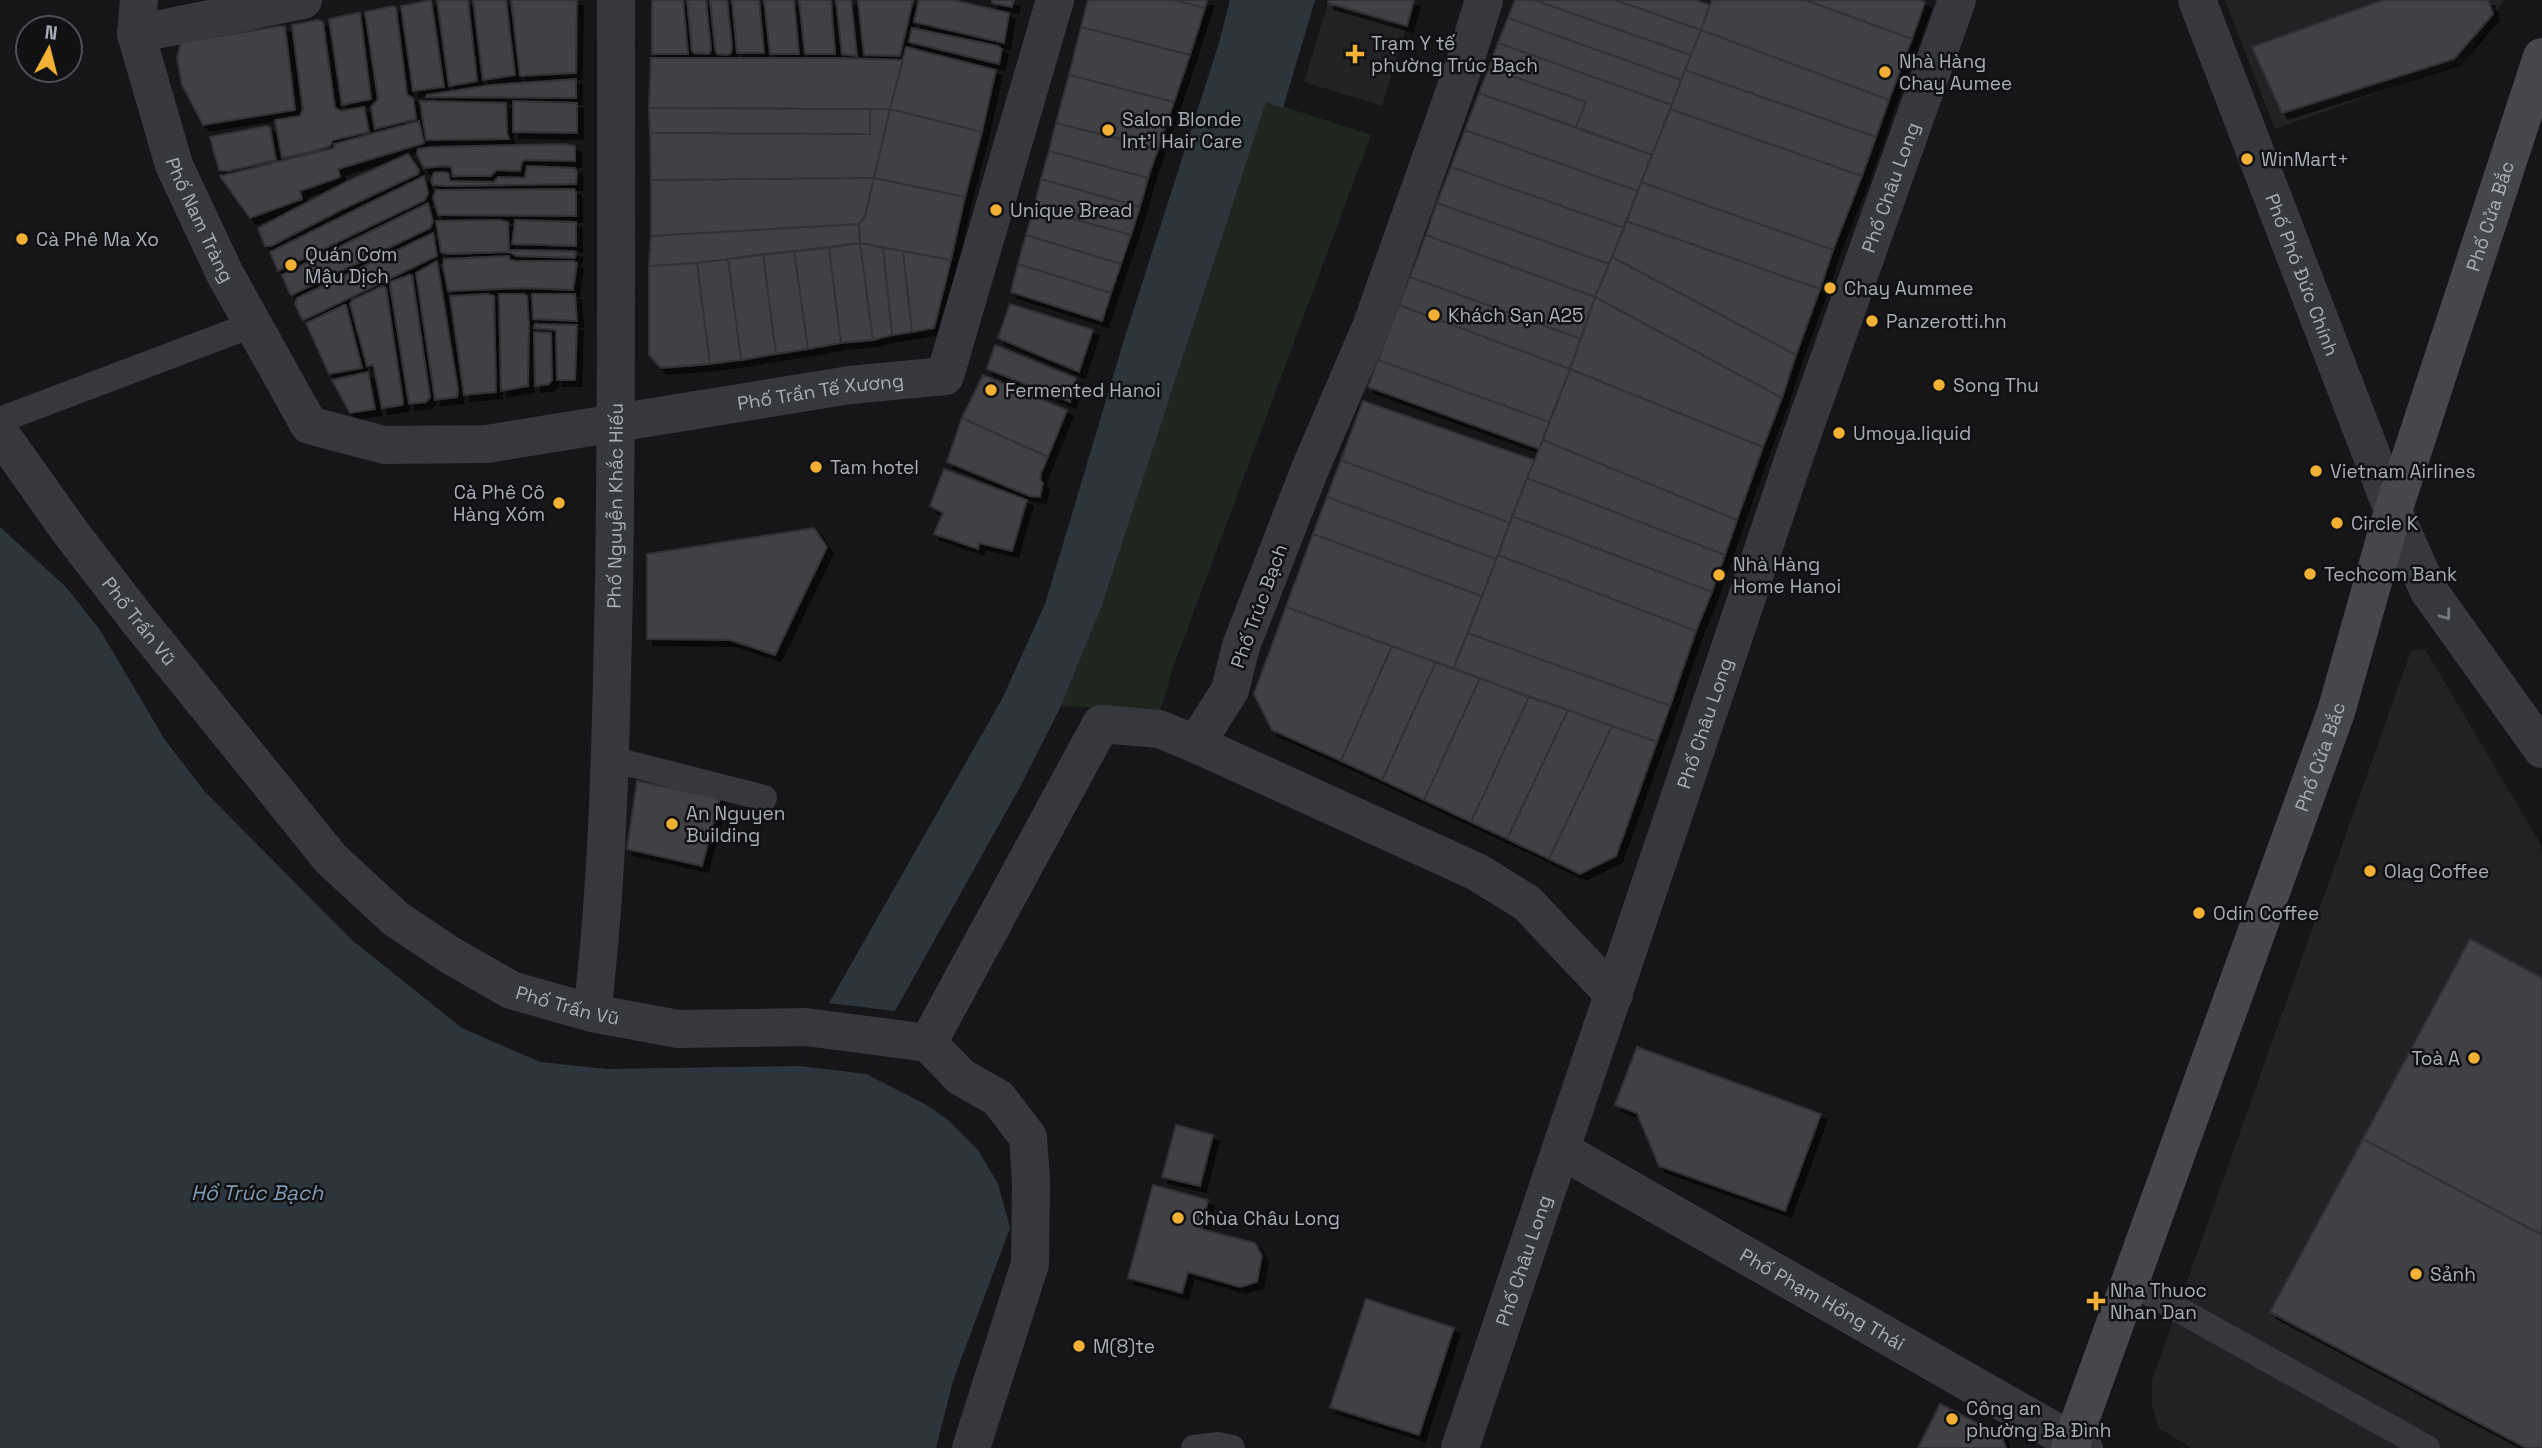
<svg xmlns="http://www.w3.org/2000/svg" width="2542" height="1448" font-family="'Space Grotesk',sans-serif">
<defs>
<filter id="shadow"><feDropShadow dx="6" dy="6" stdDeviation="0" flood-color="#0009"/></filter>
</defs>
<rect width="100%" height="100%" fill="#161618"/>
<path fill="#222225" d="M2225 0H2504L2464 62 2275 129Z
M1328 3 1407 26 1382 106 1304 82Z
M2425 649 2540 843 2542 856V1448H2191L2159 1428 2152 1405V1380L2411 651Z"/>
<path fill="#1e261f" d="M1266 101 1371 135 1174 665 1160 711 1061 706 1101 608Z"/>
<path fill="#2c353c" d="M1230 0H1315L1283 108 1266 102 1101 608 1061 706 1020 787 895 1011 866 1074 925 1104 947 1119 978 1150 998 1184 1010 1228 953 1381 936 1448H0V527L66 587 100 630 165 740 205 792 352 940 462 1028 540 1062 607 1069 800 1066 829 1003 1002 699 1045 604 1124 340 1218 46Z"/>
<path fill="#161618" d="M829 1003 895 1011 866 1074 800 1066Z"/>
<path fill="#404145" stroke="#303034" stroke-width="2" filter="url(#shadow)" d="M431 0 444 87 413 91 401 6Z
M437 0H468L477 81 449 86Z
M473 0H506L515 75 483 80Z
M511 0H577L576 73 520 76Z
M652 0H683L688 54H652Z
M687 0H706L711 50 709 54 694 53 692 51Z
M710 0H727L732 46 731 53 727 55 717 54 715 48Z
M732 0H759L764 53H737Z
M764 0H794L799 54H770Z
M799 0H831L835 54H805Z
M836 0H851L857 56 842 54Z
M858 0H913L900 56 864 55Z
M919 0H953L1009 13 1004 43 914 22Z
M992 0H1014L1012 7 992 3Z
M1088 0H1174L1205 8 1190 55 1081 27Z
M1174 0H1207L1205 8Z
M1329 0H1414L1407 26 1328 3Z
M1515 0H1534L1691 55 1681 80 1508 18Z
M1534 0H1615L1701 30 1691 55Z
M1615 0H1696L1710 5 1701 30Z
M1712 0H1805L1912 39 1889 100 1701 30Z
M1805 0H1920L1925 2 1912 39Z
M2488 0 2493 14 2454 59 2282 113 2252 47 2383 0Z
M393 6 396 8 407 95 413 98 416 119 375 129 371 107 378 99 365 12Z
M357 13H360L371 99 342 105 329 19Z
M1508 18 1681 80 1672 105 1498 43Z
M318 20 323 22 335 108 341 111 364 107 369 132 333 140 330 146 311 152 282 158 275 120 300 116 303 109 292 25Z
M282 26 285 27 295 110 203 125 182 85 177 58 181 42Z
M1081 27 1190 55 1174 102 1069 75Z
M912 28 998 46 1002 49 999 64 909 42Z
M1701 30 1889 100 1876 137 1685 70Z
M1498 43 1672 105 1652 155 1576 127 1586 102 1489 68Z
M906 47 996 70 982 132 890 109Z
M651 58H839L903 60 890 109 649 108Z
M1489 68 1586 102 1576 127 1479 93Z
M1685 70 1876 137 1862 176 1670 109Z
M1069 75 1174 102 1158 149 1056 123Z
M576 79V98L426 97 427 95 491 85Z
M1479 93 1652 155 1638 191 1465 130Z
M420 101 506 103 507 133 509 139 426 140Z
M513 101 577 103V133L513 132Z
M649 108 870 109V134L650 133Z
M870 109H890L874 178 651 180 650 133 870 134Z
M890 109 982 132 965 197 874 178Z
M1670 109 1862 176 1833 250 1641 182Z
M419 121 424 143 338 169 340 177 300 191 302 199 250 218 220 176 334 148V144Z
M1056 123 1158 149 1148 178 1049 151Z
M266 126 270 127 276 160 228 171 219 170 210 137Z
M1465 130 1638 191 1624 228 1451 167Z
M564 144 575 146V161L525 160 522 162 520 171 496 170 491 176H453L451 167 444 166 424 168 417 154 418 149 432 147Z
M1049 151 1148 178 1140 207 1041 179Z
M408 154 419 170 418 174 343 209 271 246H265L258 228 348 181Z
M527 166 575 168 577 173 576 184 448 186 433 185 431 181 434 173 442 172 448 173 450 181 494 182 498 177 525 178Z
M1451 167 1624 228 1609 264 1437 203Z
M424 176 428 193 425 200 278 271 270 252Z
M874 178 865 216 859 224 651 236V180Z
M874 178 965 197 951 260 860 243 859 224 865 216Z
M1041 179 1140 207 1131 235 1034 208Z
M1641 182 1833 250 1820 289 1626 221Z
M574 189 576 192V216L438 215 433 197 436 190Z
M428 203 433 222 430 228 292 295 290 294 282 275Z
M1437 203 1609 264 1595 297 1426 235Z
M1034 208 1131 235 1121 264 1026 235Z
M499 220 508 222 509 250 572 251 576 252 575 258 516 256 509 252 448 254 441 252 436 221Z
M515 220 576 222V246L512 244Z
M1626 221 1820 289 1796 355 1612 257Z
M859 224 860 243 697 263 649 266 651 236Z
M433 233 437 256 308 318 303 320 301 317 295 304 297 298Z
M1026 235 1121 264 1111 293 1018 264Z
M1426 235 1595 297 1581 339 1410 277Z
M860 243 873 340 841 343 829 248Z
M860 243 883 248 892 335 873 340Z
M829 248 841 343 808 349 794 251Z
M883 248 903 251 912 332 892 335Z
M794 251 808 349 776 354 763 254Z
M903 251 951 260 934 328 912 332Z
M763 254 776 354 741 360 728 259Z
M509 256 510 260 517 261H573L577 263 573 290 525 288 448 291 443 266 444 259Z
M1612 257 1796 355 1782 398 1595 297Z
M728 259 741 360 710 364 697 263Z
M437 261 458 390 457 397 435 400 416 273Z
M697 263 710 364 661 368 649 355V266Z
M1018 264 1111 293 1102 321 1011 292Z
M409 275H412L430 397 426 402 409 404 390 285V282Z
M1410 277 1581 339 1570 369 1399 305Z
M383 286 386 288 403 402 402 405 382 408 374 368 373 365 367 366 350 304 352 300Z
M487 294 494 296 496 392 464 395 450 296Z
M499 294H524L527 296 529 325 528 386 501 391Z
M532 294H575L577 321 533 319Z
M1595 297 1782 398 1763 447 1570 369Z
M1010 304 1093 330 1079 372 998 338Z
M344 305H346L362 368 329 374 306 323Z
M1399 305 1570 369 1549 422 1378 360Z
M535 324 577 325 575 380H557L556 330 534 328Z
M534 332 551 333 552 380 549 384 535 386Z
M995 345 1076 378 1070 402 987 369Z
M1378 360 1549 422 1539 449 1368 387Z
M1570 369 1763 447 1737 520 1543 440Z
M368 372 375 409 350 413 332 380Z
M983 375 1067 410 1048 457 962 418Z
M1363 401 1534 460 1510 523 1341 460Z
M962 418 1048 457 1041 473 1040 480 1043 483 1040 497 1030 496 947 462Z
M1543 440 1737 520 1725 555 1527 478Z
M1341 460 1510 523 1496 559 1327 497Z
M944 469 1027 500 1012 551 979 543 978 549 934 534 943 513 930 506Z
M1527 478 1725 555 1712 592 1512 516Z
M1327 497 1496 559 1482 596 1313 534Z
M1512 516 1712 592 1696 631 1498 555Z
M814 528 827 547 775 655 730 640 647 639V554Z
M1313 534 1482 596 1453 669 1286 607Z
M1498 555 1696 631 1670 706 1468 633Z
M1286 607 1392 646 1341 761 1272 730 1254 694Z
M1468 633 1670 706 1657 742 1453 669Z
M1392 646 1436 662 1382 780 1341 761Z
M1436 662 1480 678 1424 800 1382 780Z
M1480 678 1529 697 1471 822 1424 800Z
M1529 697 1568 710 1507 839 1471 822Z
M1568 710 1612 726 1549 859 1507 839Z
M1612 726 1657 742 1616 856 1580 874 1549 859Z
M637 781 720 798 702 866 627 849Z
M2470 939 2542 978V1235L2363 1139Z
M1637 1047 1821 1114 1785 1211 1659 1166 1637 1113 1615 1105Z
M1176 1125 1213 1135 1200 1186 1162 1177Z
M2363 1139 2542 1235V1448H2526L2270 1312Z
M1153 1185 1208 1200 1201 1229 1255 1243 1262 1256 1257 1282 1240 1287 1188 1272 1182 1293 1128 1278Z
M1366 1299 1454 1328 1419 1435 1330 1407Z
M1940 1404 2001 1435 2006 1448H1918Z"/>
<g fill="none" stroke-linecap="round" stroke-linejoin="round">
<path stroke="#37383d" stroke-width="26" d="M0 420 254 324
M611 759 764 798
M2131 1283 2427 1448
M1194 1448 1218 1445 1232 1448"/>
<g stroke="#37383d" stroke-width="38">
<path id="s1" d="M139 0 136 34 174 165 224 272 309 425 384 445 487 444 850 385 945 376 1055 0"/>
<path d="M1484 0 1464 65 1371 327 1310 469 1241 646 1230 690 1196 744 1477 872 1527 903 1614 995"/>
<path id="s2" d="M2197 0 2393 511 2429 591 2542 749"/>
<path d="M136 34 303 0"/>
<path id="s3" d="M0 433 71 533 138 620 331 859 396 919 450 955 511 990 592 1013 678 1029 806 1027 928 1043 961 1077 998 1098 1028 1137 1031 1182 1030 1264 971 1448"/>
<path id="s4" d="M592 1013C609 872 611 729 614 586 617 391 616 195 616 0"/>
<path d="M928 1043 1101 724 1159 729 1196 744"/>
<path id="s5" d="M1561 1150 2084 1448"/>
<path id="s6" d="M1460 1448 1797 449 1957 0"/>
</g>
<path stroke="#45474d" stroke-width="38" id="s7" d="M2070 1448 2336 712 2393 511 2542 57"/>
</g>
<defs><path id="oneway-chevron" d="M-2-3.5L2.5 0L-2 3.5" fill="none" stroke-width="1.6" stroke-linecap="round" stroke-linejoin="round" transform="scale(1.75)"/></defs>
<use stroke="#757881" href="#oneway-chevron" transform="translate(2446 615) rotate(54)"/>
<g fill="#f2b134" stroke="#111113" stroke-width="2.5">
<path d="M1351.5 43.5h7v7h7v7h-7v7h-7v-7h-7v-7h7z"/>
<circle cx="1885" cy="72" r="7"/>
<circle cx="1108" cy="130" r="7"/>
<circle cx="2247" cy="159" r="7"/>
<circle cx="996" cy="210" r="7"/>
<circle cx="22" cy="239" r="7"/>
<circle cx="291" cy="265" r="7"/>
<circle cx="1830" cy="288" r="7"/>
<circle cx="1434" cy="315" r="7"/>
<circle cx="1872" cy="321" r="7"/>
<circle cx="1939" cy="385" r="7"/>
<circle cx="991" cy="390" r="7"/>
<circle cx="1839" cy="433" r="7"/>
<circle cx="816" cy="467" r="7"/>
<circle cx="2316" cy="471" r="7"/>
<circle cx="559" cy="503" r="7"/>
<circle cx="2337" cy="523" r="7"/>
<circle cx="2310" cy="574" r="7"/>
<circle cx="1719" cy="575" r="7"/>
<circle cx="672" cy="824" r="7"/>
<circle cx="2370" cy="871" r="7"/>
<circle cx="2199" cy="913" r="7"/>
<circle cx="2474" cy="1058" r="7"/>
<circle cx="1178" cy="1218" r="7"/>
<circle cx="2416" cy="1274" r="7"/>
<path d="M2092.5 1290.5h7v7h7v7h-7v7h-7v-7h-7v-7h7z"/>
<circle cx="1079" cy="1346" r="7"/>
<circle cx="1952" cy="1419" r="7"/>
</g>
<g text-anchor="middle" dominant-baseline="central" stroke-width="5" stroke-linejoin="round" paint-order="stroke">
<g font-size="19" fill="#a8adb8" stroke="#111113" text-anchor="start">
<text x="1371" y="43">Trạm Y tế<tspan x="1371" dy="22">phường Trúc Bạch</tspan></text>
<text x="1899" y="61">Nhà Hàng<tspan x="1899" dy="22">Chay Aumee</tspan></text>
<text x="1122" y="119">Salon Blonde<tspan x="1122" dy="22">Int’l Hair Care</tspan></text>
<text x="2261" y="159">WinMart+</text>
<text x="1010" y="210">Unique Bread</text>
<text x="36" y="239">Cà Phê Ma Xo</text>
<text x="305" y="254">Quán Cơm<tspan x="305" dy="22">Mậu Dịch</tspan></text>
<text x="1844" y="288">Chay Aummee</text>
<text x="1448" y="315">Khách Sạn A25</text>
<text x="1886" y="321">Panzerotti.hn</text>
<text x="1953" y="385">Song Thu</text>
<text x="1005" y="390">Fermented Hanoi</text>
<text x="1853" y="433">Umoya.liquid</text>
<text x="830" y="467">Tam hotel</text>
<text x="2330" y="471">Vietnam Airlines</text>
<text x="545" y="492" text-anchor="end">Cà Phê Cô<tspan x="545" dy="22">Hàng Xóm</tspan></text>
<text x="2351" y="523">Circle K</text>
<text x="1733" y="564">Nhà Hàng<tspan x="1733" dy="22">Home Hanoi</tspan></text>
<text x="2324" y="574">Techcom Bank</text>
<text x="686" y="813">An Nguyen<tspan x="686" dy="22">Building</tspan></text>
<text x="2384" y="871">Olag Coffee</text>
<text x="2213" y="913">Odin Coffee</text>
<text x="2460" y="1058" text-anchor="end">Toà A</text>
<text x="1192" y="1218">Chùa Châu Long</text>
<text x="2430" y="1274">Sảnh</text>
<text x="2110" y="1290">Nha Thuoc<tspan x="2110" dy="22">Nhan Dan</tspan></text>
<text x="1093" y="1346">M(8)te</text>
<text x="1966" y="1408">Công an<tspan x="1966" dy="22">phường Ba Đình</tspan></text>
</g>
<g font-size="19" fill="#a8adb8" stroke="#111113">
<text stroke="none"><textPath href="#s6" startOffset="1332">Phố Châu Long</textPath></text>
<text stroke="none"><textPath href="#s7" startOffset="1302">Phố Cửa Bắc</textPath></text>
<text stroke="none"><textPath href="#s1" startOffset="231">Phố Nam Tràng</textPath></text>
<text stroke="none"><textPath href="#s2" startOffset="294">Phố Phó Đức Chính</textPath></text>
<text stroke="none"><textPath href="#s1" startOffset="982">Phố Trần Tế Xương</textPath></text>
<text stroke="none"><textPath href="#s4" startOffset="508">Phố Nguyễn Khắc Hiếu</textPath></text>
<text transform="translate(1259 606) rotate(-70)">Phố Trúc Bạch</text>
<text stroke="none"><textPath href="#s3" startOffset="234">Phố Trấn Vũ</textPath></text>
<text stroke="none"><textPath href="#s6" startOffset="765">Phố Châu Long</textPath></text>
<text stroke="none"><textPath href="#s7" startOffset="735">Phố Cửa Bắc</textPath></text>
<text stroke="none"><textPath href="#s3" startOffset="822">Phố Trấn Vũ</textPath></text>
<text stroke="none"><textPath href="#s6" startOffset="198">Phố Châu Long</textPath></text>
<text stroke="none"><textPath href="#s5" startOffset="301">Phố Phạm Hồng Thái</textPath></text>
</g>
<g font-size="21" font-style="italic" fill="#7f9bb3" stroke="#111113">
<text x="257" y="1192">Hồ Trúc Bạch</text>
</g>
</g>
<g transform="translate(49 49) rotate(7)"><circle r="33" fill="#111113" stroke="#4d4f55" stroke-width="2"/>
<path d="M0-5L12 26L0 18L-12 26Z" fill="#f2b134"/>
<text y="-10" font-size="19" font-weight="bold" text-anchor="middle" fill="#a8adb8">N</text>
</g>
</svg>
